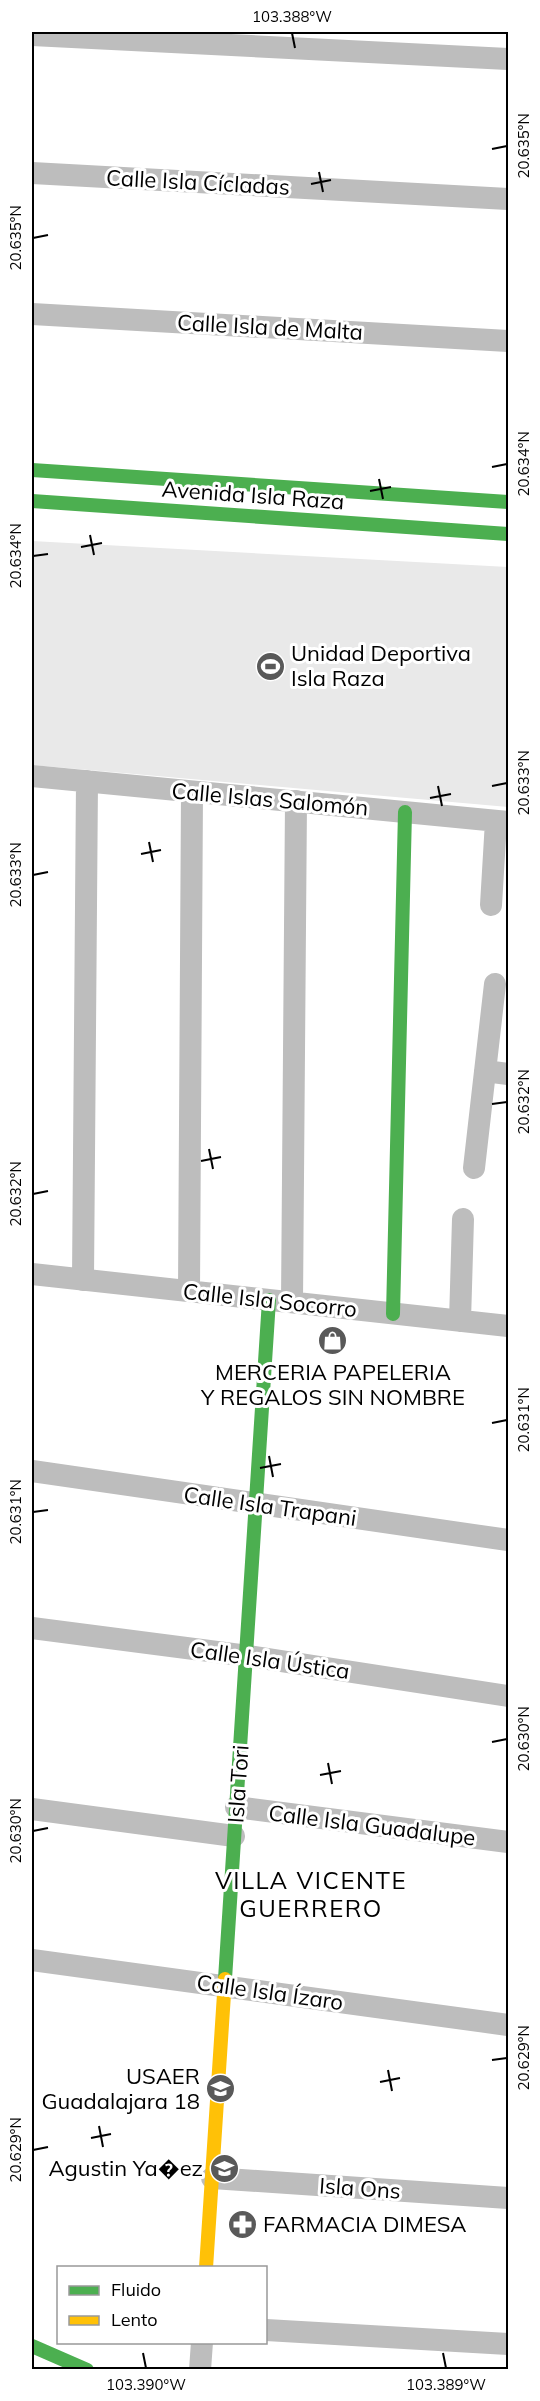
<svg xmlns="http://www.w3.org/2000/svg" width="540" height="2401" font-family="Mulish,sans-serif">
<rect width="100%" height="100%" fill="#fff"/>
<path fill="#e9e9e9" d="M32 541 508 567V807L32 765Z"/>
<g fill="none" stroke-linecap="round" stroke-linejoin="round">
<path stroke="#bdbdbd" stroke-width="22" d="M32 35 508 59
M32 173 508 199
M32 314 508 341
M32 776 508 822
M491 905 496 821
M485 1071 508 1074
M474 1168 495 984
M32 1274 508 1326
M83 1280 87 781
M189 1291 192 792
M292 1302 296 801
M460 1321 463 1219
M32 1471 508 1540
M32 1628 248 1656 508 1696
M236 1807 508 1842
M32 1809 234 1836
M32 1960 508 2025
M212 2178 508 2198
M266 2330 508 2344
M200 2370 202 2342"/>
<path stroke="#4caf50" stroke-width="14" d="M32 470 508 502
M32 501 508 534
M393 1314 405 812
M225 1979 269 1300
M32 2346 87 2370"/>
<path stroke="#ffc107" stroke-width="14" d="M206 2268 225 1979"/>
</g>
<path fill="none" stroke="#000" stroke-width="2" d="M292 33 295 48M492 149 507 146M319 172 323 192M311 184 331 180M33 238 48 235M492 467 507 464M379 479 383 499M370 491 391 487M90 535 94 555M81 547 102 543M33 556 48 554M438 786 442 806M492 786 507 783M430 798 451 794M149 842 153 862M141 854 161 850M33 875 48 872M492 1104 507 1102M209 1149 213 1169M201 1161 221 1157M33 1194 48 1191M492 1423 507 1420M269 1456 273 1477M260 1468 281 1464M33 1512 48 1510M492 1742 507 1739M328 1763 332 1784M320 1775 341 1771M33 1831 48 1828M492 2060 507 2058M388 2070 392 2091M380 2082 400 2078M99 2126 103 2147M91 2138 111 2134M33 2150 48 2147M143 2353 146 2368M443 2353 446 2368"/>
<defs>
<symbol id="stadium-disc" viewBox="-11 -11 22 22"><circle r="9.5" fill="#595959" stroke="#fff"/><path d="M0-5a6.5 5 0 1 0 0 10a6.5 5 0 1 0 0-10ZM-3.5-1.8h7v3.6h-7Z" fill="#fff"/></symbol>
<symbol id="shop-disc" viewBox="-11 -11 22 22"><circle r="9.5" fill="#595959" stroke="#fff"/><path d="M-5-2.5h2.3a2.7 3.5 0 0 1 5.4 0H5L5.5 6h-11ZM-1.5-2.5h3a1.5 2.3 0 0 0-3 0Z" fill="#fff"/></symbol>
<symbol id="school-disc" viewBox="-11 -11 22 22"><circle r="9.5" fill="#595959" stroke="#fff"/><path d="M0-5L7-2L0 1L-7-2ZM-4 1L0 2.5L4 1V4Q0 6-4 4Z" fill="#fff"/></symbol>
<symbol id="pharmacy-disc" viewBox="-11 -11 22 22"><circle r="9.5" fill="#595959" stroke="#fff"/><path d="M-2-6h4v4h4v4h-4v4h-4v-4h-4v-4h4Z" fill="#fff"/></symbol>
</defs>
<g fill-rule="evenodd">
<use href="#stadium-disc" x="254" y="650" width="33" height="33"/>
<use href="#shop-disc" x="316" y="1324" width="33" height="33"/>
<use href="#school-disc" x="204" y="2072" width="33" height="33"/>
<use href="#school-disc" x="208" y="2152" width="33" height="33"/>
<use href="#pharmacy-disc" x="226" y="2208" width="33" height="33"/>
</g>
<g text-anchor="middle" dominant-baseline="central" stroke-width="6" stroke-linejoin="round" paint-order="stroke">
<g font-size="22" fill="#000" stroke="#fff">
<text transform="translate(198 182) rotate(3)">Calle Isla Cícladas</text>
<text transform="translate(270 327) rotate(3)">Calle Isla de Malta</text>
<text transform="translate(253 495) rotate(4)">Avenida Isla Raza</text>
<text transform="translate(270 799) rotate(5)">Calle Islas Salomón</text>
<text transform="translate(270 1300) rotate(6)">Calle Isla Socorro</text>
<text transform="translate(270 1506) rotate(8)">Calle Isla Trapani</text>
<text transform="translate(270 1660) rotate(8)">Calle Isla Ústica</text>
<text transform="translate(238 1784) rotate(-86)">Isla Tori</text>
<text transform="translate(372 1825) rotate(7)">Calle Isla Guadalupe</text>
<text transform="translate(270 1992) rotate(8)">Calle Isla Ízaro</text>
<text transform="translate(360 2188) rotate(4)">Isla Ons</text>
</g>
<g font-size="22" fill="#000" stroke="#fff" text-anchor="start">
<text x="291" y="653">Unidad Deportiva<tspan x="291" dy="25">Isla Raza</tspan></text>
<text x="333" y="1372" text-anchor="middle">MERCERIA PAPELERIA<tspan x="333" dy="25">Y REGALOS SIN NOMBRE</tspan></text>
<text x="200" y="2076" text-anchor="end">USAER<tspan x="200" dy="25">Guadalajara 18</tspan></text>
<text x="203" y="2168" text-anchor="end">Agustin Ya�ez</text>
<text x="263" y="2224">FARMACIA DIMESA</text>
</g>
<g font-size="24" letter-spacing="1.5" fill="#000" stroke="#fff">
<text x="311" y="1880">VILLA VICENTE<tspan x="311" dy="28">GUERRERO</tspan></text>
</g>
</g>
<rect width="540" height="2401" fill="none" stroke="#ffffff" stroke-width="66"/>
<rect x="57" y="2266" width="210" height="78" fill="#ffffff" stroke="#999999" stroke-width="1.5"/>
<rect x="69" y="2286" width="30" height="9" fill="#4caf50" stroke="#999999" stroke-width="1.5"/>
<text x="111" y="2296" font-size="18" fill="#000000">Fluido</text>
<rect x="69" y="2316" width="30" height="9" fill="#ffc107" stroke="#999999" stroke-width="1.5"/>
<text x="111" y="2326" font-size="18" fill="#000000">Lento</text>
<rect x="33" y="33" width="474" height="2335" fill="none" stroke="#000" stroke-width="2"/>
<g font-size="15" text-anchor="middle" fill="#000">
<text x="292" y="22">103.388°W</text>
<text transform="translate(524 146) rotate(-90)" y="5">20.635°N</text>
<text transform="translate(16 238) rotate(-90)" y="5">20.635°N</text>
<text transform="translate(524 464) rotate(-90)" y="5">20.634°N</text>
<text transform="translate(16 556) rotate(-90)" y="5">20.634°N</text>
<text transform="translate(524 783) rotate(-90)" y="5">20.633°N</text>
<text transform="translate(16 875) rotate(-90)" y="5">20.633°N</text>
<text transform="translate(524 1102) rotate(-90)" y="5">20.632°N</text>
<text transform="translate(16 1194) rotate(-90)" y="5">20.632°N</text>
<text transform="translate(524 1420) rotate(-90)" y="5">20.631°N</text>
<text transform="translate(16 1512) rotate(-90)" y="5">20.631°N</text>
<text transform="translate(524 1739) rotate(-90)" y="5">20.630°N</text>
<text transform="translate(16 1831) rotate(-90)" y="5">20.630°N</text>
<text transform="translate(524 2058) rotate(-90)" y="5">20.629°N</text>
<text transform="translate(16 2150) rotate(-90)" y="5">20.629°N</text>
<text x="146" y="2390">103.390°W</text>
<text x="446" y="2390">103.389°W</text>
</g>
</svg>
